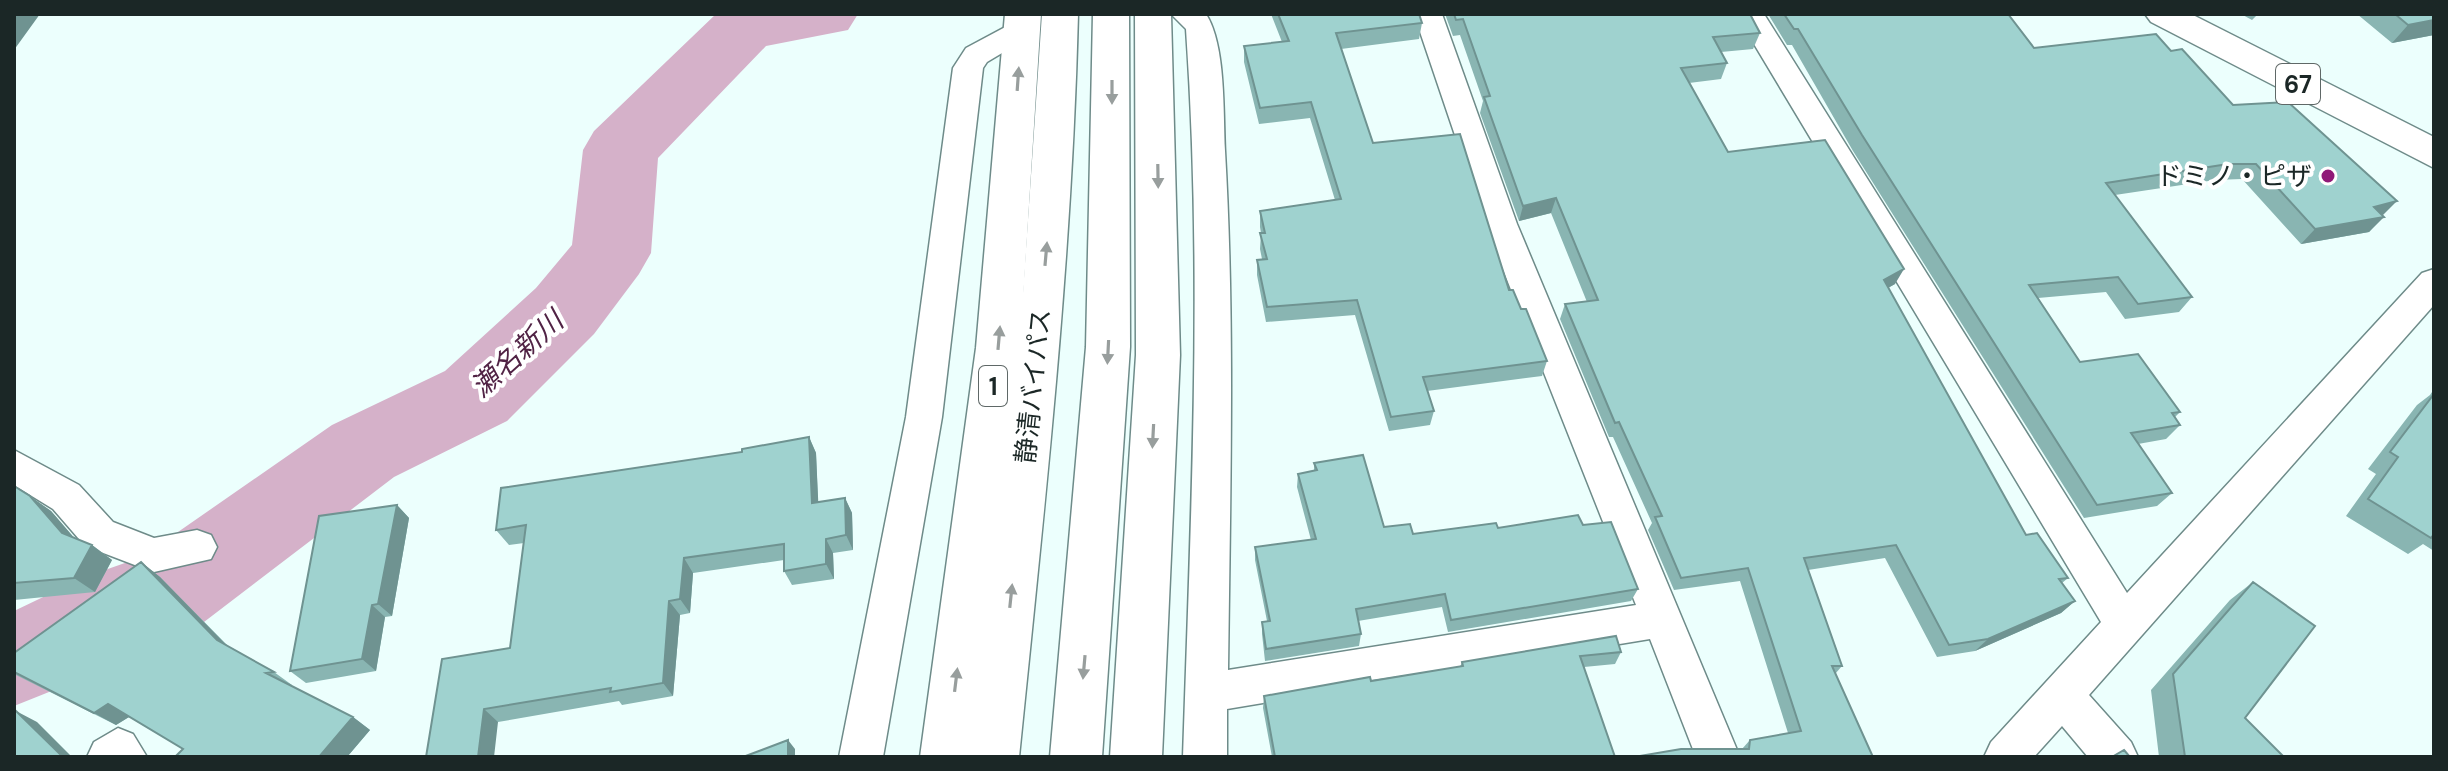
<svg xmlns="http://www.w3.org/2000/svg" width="2448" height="771" font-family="'DM Sans','Noto Sans JP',sans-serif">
<rect width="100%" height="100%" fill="#ecfffd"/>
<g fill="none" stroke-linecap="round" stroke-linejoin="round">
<path fill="#d5b1c9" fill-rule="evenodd" d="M716 14H858L848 30 766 46 658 158 651 253 639 274 594 334 507 421 394 477 204 622 144 643 49 692 14 706V611L85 577 142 557 332 425 445 371 536 288 572 245 583 150 594 131Z"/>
<defs>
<path id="minor" d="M1171 14H1206C1226 45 1223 113 1225 151 1235 324 1230 497 1228 670L1636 605 1485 224 1414 14H1442L1517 224 1740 757H1696L1650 639 1227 709V757H1183C1191 514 1203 272 1186 29Z
M1736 14H1764L2127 593 2422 273 2434 269V305L2089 695 2131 742 2138 757H2088L2062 726 2034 757H1984L1991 742 2101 622Z
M1022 18 1032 21 1037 28 1032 35 987 62 983 68 942 417 883 757H839L906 417 953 68 966 48Z
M14 450 79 485 113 522 154 538 197 530 211 535 217 547 211 559 154 572 140 567 85 546 53 509 14 485Z
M118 728 133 734 147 757H87L94 742Z"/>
<path id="primary" d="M2145 14H2191L2434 137V168L2151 22Z"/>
<path id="trunk" d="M1005 14H1041L1020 348 972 757H920L976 348Z
M1135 14H1171L1180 355 1162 757H1110L1136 355Z"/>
<path id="motorway" d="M1042 14H1078C1072 263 1044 510 1019 757H967L1023 293Z
M1093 14H1129L1130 347 1102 757H1050L1086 347Z"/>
</defs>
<use href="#minor" stroke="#6e8b89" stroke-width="3"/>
<use href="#primary" stroke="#6e8b89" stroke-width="3"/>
<use href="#trunk" stroke="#6e8b89" stroke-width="3"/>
<use href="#motorway" stroke="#6e8b89" stroke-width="3"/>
<use href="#minor" fill="#fff" fill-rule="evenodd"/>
<use href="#primary" fill="#fff" fill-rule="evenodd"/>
<use href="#trunk" fill="#fff" fill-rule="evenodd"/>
<use href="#motorway" fill="#fff" fill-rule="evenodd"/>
</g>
<path fill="#89b5b2" d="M1271 14H1419L1422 23 1419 39 1341 49 1373 143 1509 290 1521 309 1547 361 1542 376 1427 391 1434 411 1430 425 1389 431 1355 315 1266 322 1257 275V260L1262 259 1260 249 1261 233 1260 227V211L1335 200 1310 118 1259 124 1244 62V46L1282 42Z
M1445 14H1750L1760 33 1753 49 1721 52 1727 63 1721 79 1689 83 1728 152 1895 284 1888 288 2026 535 2068 578 2062 583 2075 601 2061 613 1975 651 1937 657 1885 558 1808 570 1842 666 1835 674 1873 757 1742 749 1750 740 1788 733 1740 581 1674 590 1648 530 1652 523 1613 437H1609L1560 319 1565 304 1587 302 1551 213 1519 221 1480 113 1483 101 1460 35 1453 36Z
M1768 14H2008L2034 48 2171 51 2233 105 2383 215 2369 232 2301 244 2242 179 2215 180 2115 195 2192 297 2179 312 2125 319 2106 292 2038 298 2080 362 2180 412 2175 417 2180 425 2166 439 2138 444 2172 493 2157 506 2084 518 1853 151 1792 45H1787Z
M2241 14H2258L2252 20Z
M2357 14H2434V35L2392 43Z
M2434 389V551L2423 544 2408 554 2346 516 2376 474 2368 469 2417 405 2430 395Z
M809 437 816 453 818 502 845 498 852 513 853 550 833 553 834 579 792 585 784 571V560L693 573 690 613 680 615 673 696 622 705 619 701 498 722 426 757 510 648 524 543 509 545 496 530Z
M1314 463 1384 527 1413 534 1498 528 1583 525 1638 589 1631 601 1448 632 1442 607 1358 621 1361 634 1359 646 1265 661 1262 634V622L1267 621 1255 560V547L1311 540 1297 487 1298 474 1314 471Z
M14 486 51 511 74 538 92 545 112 560 95 592 14 600Z
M397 505 409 518 392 616 385 617 376 671 306 683 290 671Z
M141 562 160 577 229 647 274 672 292 685H290L353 717 370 730 347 757H181L183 749 129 717 116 725 14 674V653Z
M2253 582 2245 718 2284 757H2159L2151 690 2230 600Z
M1621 652 1615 664 1584 667 1615 757H1272L1263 708 1264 696 1460 667 1462 662Z"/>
<path fill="#6f9391" d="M14 14H40L14 50Z
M2434 20V35L2392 43 2408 25Z
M1556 198 1551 213 1519 221 1523 206Z
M2397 201 2381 217H2384L2369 232 2301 244 2315 229 2374 207Z
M1904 269 1895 284 1875 295 1884 280Z
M809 437 816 453 819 518 812 503Z
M30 496 51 511 83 548 62 533Z
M845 498 852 513 853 550 846 535Z
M397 505 409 518 392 616 378 604Z
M826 539 833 553 834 579 826 564Z
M92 545 112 560 95 592 74 578Z
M684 558 693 573 690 613 680 599Z
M141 562 160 577 235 654 217 640Z
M669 601 680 615 673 696 663 683Z
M2075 601 2061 613 1975 651 1988 639Z
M372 605 385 617 376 671 362 659Z
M108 704 129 717 116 725 94 713Z
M484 709 498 722 494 757H478Z
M16 711 37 722 72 757H63Z
M353 717 370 730 347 757H319Z
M788 740 795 749V757H788Z"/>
<path fill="#9fd2cf" stroke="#6f9391" stroke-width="2" d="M1278 14H1419L1422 23 1336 33 1373 143 1460 134 1509 290H1513L1521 309H1526L1547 361 1423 377 1434 411 1391 417 1357 300 1267 307 1257 260 1267 259 1260 233H1265L1260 211 1341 199 1311 102 1260 108 1244 46 1289 41Z
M1454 14H1750L1760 33 1713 37 1727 63 1681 68 1728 152 1825 140 1904 269 1884 280 2026 535 2037 533 2068 578 2059 579 2075 601 1988 639 1949 645 1896 545 1804 558 1842 666H1832L1873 757H1634L1681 749H1749L1750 740 1801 731 1748 568 1681 578 1655 517 1662 516 1619 422 1615 423 1565 304 1598 300 1556 198 1523 206 1484 97 1490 96 1463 19 1456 20Z
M1784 14H2008L2034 48 2156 34 2171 51 2182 49 2233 105 2288 102 2397 201 2374 207 2384 217 2315 229 2256 164H2228L2106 183 2192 297 2138 304 2118 277 2029 285 2080 362 2138 354 2180 412 2172 413 2180 425 2131 433 2172 493 2097 505 1862 135 1798 29H1794Z
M2395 14H2434V20L2408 25Z
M2434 394V534L2431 538 2368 499 2398 457 2390 452Z
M809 437 812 503 845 498 846 535 826 539V564L784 571V544L684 558 680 599 669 601 663 683 610 692 611 688 484 709 478 757H426L442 659 510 648 526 525 496 530 501 488 742 452V449Z
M1363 455 1384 527 1410 524 1413 534 1496 523 1498 528 1578 515 1583 525 1611 522 1638 589 1451 620 1445 594 1356 609 1361 634 1266 649 1262 622 1270 621 1255 547 1316 539 1298 474 1317 470 1314 463Z
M14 486 30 496 62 533 92 545 74 578 14 583Z
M397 505 378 604 372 605 362 659 290 671 319 516Z
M141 562 217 640 274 672 266 673 353 717 319 757H182L177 755 183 749 108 704 94 713 14 672V653Z
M2253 582 2315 626 2245 718 2284 757H2185L2173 674Z
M1616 636 1621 652 1580 656 1615 757H1275L1264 696 1370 677 1371 681 1463 666 1462 662Z
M16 711 63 757H14V712Z
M788 740V757H743Z
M2124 750 2130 757H2112Z"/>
<defs><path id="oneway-solid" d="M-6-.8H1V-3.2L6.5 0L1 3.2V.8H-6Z" transform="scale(2)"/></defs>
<g fill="#989e9d">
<use href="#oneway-solid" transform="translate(1018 79) rotate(-86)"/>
<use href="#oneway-solid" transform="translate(1112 92) rotate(90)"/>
<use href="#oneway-solid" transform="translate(1158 176) rotate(89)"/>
<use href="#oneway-solid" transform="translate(1046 254) rotate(-85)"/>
<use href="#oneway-solid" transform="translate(999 338) rotate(-85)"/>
<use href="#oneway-solid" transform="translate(1108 352) rotate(93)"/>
<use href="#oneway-solid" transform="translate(1153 436) rotate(93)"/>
<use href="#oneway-solid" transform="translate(1011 596) rotate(-84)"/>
<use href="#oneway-solid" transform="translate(1084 667) rotate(95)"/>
<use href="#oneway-solid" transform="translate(956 680) rotate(-83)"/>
</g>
<circle fill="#901978" stroke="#fff" stroke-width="3" cx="2328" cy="176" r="8"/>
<g text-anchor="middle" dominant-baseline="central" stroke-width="8" stroke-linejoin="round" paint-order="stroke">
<g fill="#fff" stroke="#5f6867" stroke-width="2">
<rect x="2276" y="64" width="44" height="40" rx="6"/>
<rect x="979" y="366" width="28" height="40" rx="6"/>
</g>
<g font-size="24" font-weight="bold" fill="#1b2726">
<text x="2298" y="84">67</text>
<text x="993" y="386">1</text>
</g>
<g font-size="26" fill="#1b2726" stroke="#fff" text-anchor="end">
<text x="2312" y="176">ドミノ・ピザ</text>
</g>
<g font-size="26" fill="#1b2726" stroke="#fff">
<text transform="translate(1033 386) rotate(-84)">静清バイパス</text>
</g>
<g font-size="28" font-style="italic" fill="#512345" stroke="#fff">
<text transform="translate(517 354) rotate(-42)">瀬名新川</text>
</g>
</g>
<rect width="2448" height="771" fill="none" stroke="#1b2726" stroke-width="32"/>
</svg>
